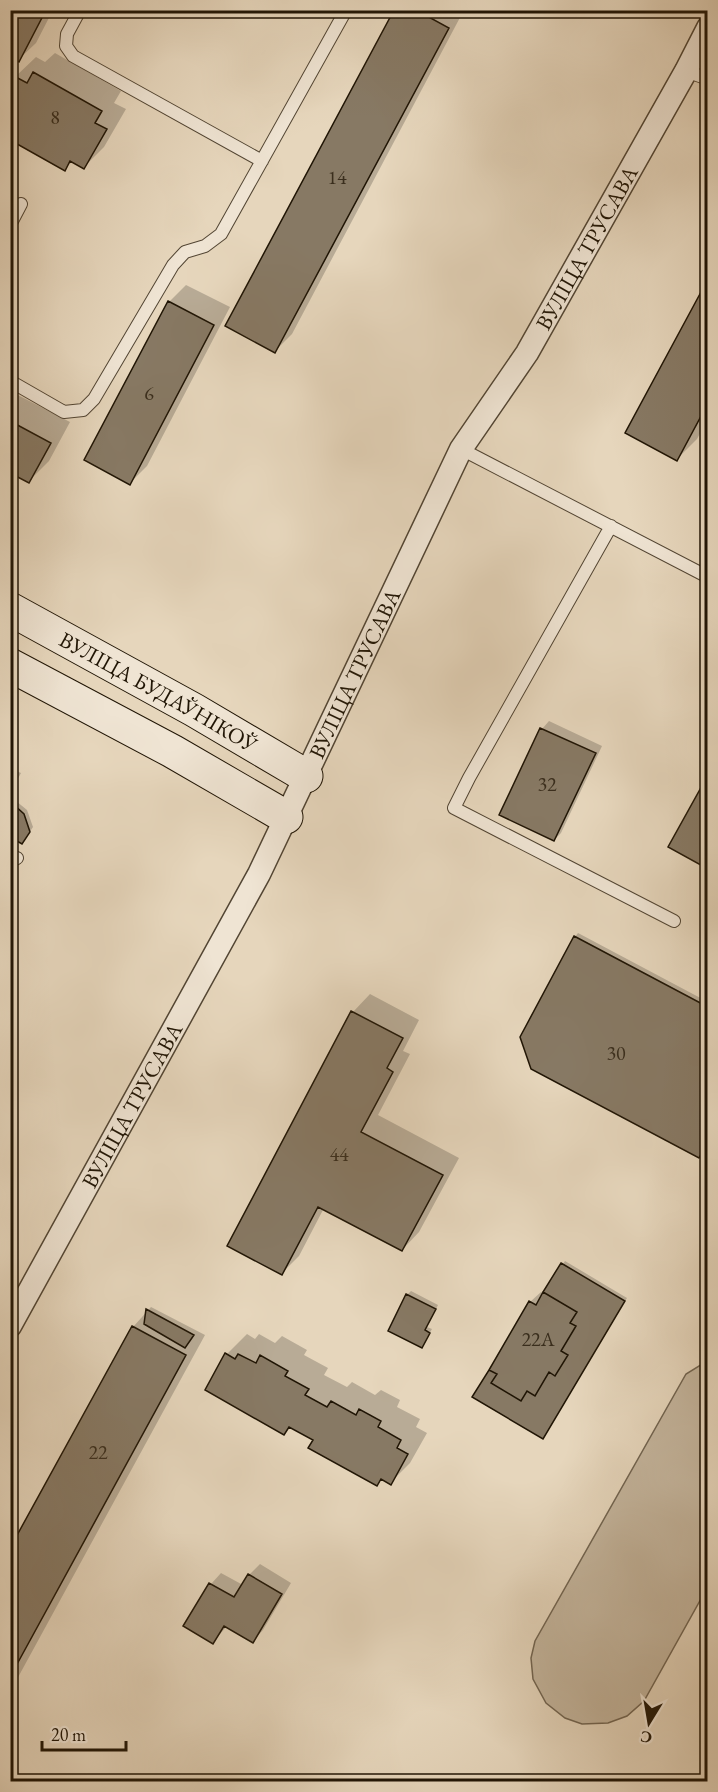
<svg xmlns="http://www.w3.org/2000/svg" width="718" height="1792" font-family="'EB Garamond',serif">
<rect width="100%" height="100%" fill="#e6d6bc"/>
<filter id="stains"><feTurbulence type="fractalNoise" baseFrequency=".00333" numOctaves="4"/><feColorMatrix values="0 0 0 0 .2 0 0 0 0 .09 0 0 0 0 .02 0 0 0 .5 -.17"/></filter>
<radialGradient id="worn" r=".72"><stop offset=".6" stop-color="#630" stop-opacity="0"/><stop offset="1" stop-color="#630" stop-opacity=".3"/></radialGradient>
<path fill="#c4b59d" stroke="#726551" stroke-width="1.5" d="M707 1361V1588L644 1701 627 1716 608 1723 582 1724 565 1718 546 1703 533 1679 531 1658 535 1641 686 1374Z"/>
<path fill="#0003" d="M10 10H53L36 43 18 60Z
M395 10H464L292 334 275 351Z
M55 53 121 91 114 103 126 109 104 147 84 167 73 161 64 169 10 86 15 77 36 57 45 62Z
M708 282V419L697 439 677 459Z
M186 285 230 307 147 466 130 483 169 302Z
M10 391 70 422 49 461 29 481 10 471Z
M549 721 602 746 561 833 554 840 501 815 542 729Z
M10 768 21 773 10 793Z
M16 801 27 810 33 827 25 839 10 835V809Z
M578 933 708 1002V1142L575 937Z
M370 994 419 1020 403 1051 410 1054 378 1115 459 1158 419 1232 402 1250 324 1208 299 1256 282 1273 229 1245 353 1012Z
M565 1261 627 1298 543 1437 530 1302 541 1292 544 1294Z
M411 1291 438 1305 427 1327 432 1329 422 1346 407 1295Z
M151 1307 205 1335 10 1692V1551L133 1327Z
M247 1334 255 1339 259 1334 275 1343 282 1336 307 1350 304 1355 328 1368 324 1375 347 1387 352 1382 375 1395 381 1390 400 1400 397 1407 420 1419 416 1427 427 1433 410 1463 390 1483 383 1478 377 1484 315 1440 291 1426 284 1433 227 1354Z
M260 1564 291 1583 263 1630 253 1641 227 1626 213 1642 186 1626 211 1584 221 1573 243 1585 249 1575Z"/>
<path fill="#877964" stroke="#201505" stroke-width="1.5" d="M10 10H46L19 62 10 57Z
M394 10H416L449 28 275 353 225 326Z
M33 72 102 111 95 123 107 129 84 169 70 161 65 171 10 140V83L14 76 27 83Z
M708 279V403L677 461 625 433Z
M168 301 214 325 130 485 84 460Z
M10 421 51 443 29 483 10 473Z
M708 495V510L701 506Z
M540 728 596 753 554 841 499 815Z
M703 784 708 786V869L668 847Z
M12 803 24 814 30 832 22 844 10 837Z
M574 936 708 1007V1141L699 1158 531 1069 520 1037Z
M351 1011 403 1038 387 1068 393 1072 361 1132 443 1175 402 1251 318 1207 282 1275 227 1246Z
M561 1263 625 1301 543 1439 472 1397 489 1370 497 1374 491 1383 521 1401 527 1391 535 1396 549 1372 555 1376 568 1355 561 1351 576 1326 570 1323 577 1312 543 1292Z
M543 1292 577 1312 570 1323 576 1326 561 1351 568 1355 555 1376 549 1372 535 1396 527 1391 521 1401 491 1383 497 1374 489 1370 529 1301 536 1305Z
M406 1294 436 1309 425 1330 430 1333 422 1348 388 1331Z
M146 1309 194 1335 185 1348 144 1324Z
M132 1326 186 1355 10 1677V1548Z
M225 1353 235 1359 238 1354 256 1363 260 1355 288 1371 285 1376 309 1389 305 1395 327 1407 331 1401 356 1415 359 1409 381 1421 378 1427 401 1440 397 1448 408 1454 391 1485 381 1479 377 1486 308 1448 313 1440 289 1427 284 1435 205 1390Z
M248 1574 282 1594 253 1643 224 1626 213 1644 183 1626 209 1583 234 1597Z"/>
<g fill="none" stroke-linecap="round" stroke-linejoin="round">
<defs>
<path id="lane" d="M80 10 67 34 66 46 73 56 262 161
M686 71 708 79
M10 225 21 204
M10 381 64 412 83 410 94 399 173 265 185 252 205 246 221 234 346 10
M461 449 708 577
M611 526 469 778 454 808 674 921
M10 862 17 858"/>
<g id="street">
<path id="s1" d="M10 1326 259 874 461 449 527 353 686 71 708 28"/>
</g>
<g id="secondary">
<path id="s2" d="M10 609 194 710 306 776"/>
<path d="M10 665 172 751 286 817"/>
</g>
</defs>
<use href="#lane" stroke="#524533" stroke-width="14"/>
<use href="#street" stroke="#524533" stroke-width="25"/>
<use href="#secondary" stroke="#201505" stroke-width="35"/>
<use href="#lane" stroke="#efe4d3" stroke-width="12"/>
<use href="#street" stroke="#efe4d3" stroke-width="22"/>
<use href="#secondary" stroke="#efe4d3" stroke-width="33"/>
</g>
<g text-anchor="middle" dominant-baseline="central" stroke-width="5" stroke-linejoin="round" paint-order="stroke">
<g font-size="20" fill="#3a2e1d">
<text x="55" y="117">8</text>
<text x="337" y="177">14</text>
<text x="149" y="393">6</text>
<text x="547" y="784">32</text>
<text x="616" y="1053">30</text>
<text x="339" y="1154">44</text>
<text x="538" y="1339">22А</text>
<text x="98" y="1452">22</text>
</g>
<g font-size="22" fill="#201505" stroke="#efe4d3">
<text stroke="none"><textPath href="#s1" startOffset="1224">ВУЛІЦА ТРУСАВА</textPath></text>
<text stroke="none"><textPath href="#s1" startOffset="738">ВУЛІЦА ТРУСАВА</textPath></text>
<text stroke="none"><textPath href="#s2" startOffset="170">ВУЛІЦА БУДАЎНІКОЎ</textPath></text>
<text stroke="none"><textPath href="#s1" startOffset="252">ВУЛІЦА ТРУСАВА</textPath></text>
</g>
</g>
<rect width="718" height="1792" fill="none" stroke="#e6d6bc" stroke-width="36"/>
<rect x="12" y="12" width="694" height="1768" fill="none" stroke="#201505" stroke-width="3"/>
<rect x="18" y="18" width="682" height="1756" fill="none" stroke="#201505" stroke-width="1.5"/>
<g transform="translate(649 1723) rotate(191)" stroke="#efe4d3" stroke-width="4.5" paint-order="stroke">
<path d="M0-4.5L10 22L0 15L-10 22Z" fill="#201505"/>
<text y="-9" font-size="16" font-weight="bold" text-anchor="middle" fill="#201505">С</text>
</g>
<path d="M42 1741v9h84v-9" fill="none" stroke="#201505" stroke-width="3"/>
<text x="51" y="1741" font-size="18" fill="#201505" stroke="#efe4d3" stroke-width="4.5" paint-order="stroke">20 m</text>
<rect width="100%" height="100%" filter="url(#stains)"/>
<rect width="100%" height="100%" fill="url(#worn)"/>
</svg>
